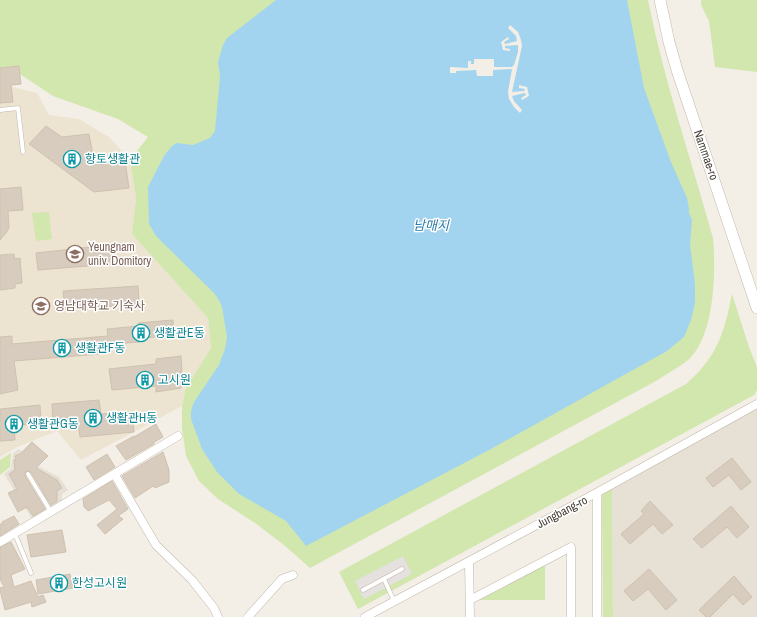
<svg xmlns="http://www.w3.org/2000/svg" width="757" height="617" font-family="'Archivo Narrow','Noto Sans KR',sans-serif">
<rect width="100%" height="100%" fill="#f3eee6"/>
<path fill="#e7e0d4" d="M757 404V617H613L612 485Z
M19 449 40 467 59 477 68 490 62 494V502L32 519 4 474 11 468 13 453Z"/>
<path fill="#ece3d0" d="M0 84 37 93 49 115 79 119 110 138 130 160 136 198 132 234 208 318 211 348 186 388 182 406 81 460 57 431 17 447 0 457Z"/>
<path fill="#d1e7ae" d="M0 0H648C664 81 691 159 713 238 716 271 715 338 687 361 678 368 666 374 656 381L310 568 284 545 255 523 218 499 199 481 186 456 182 428V406L186 388 211 348 208 318 132 234 136 198 130 160 148 137 118 119 53 96 17 72 0 71Z
M701 0H757V72L715 67 709 21 701 5Z
M49 212 52 239 36 241 32 213Z
M732 294 749 347 757 367V390L754 395 358 609 339 572 686 384C718 356 724 333 732 294Z
M11 453 10 467 0 475V460Z
M612 485 613 617H603L602 500 603 490Z
M545 561V600H470Z"/>
<path fill="#e4e1de" d="M403 556 412 574 364 599 355 581Z"/>
<path fill="#a2d4f0" d="M276 0H627L644 88 671 162 687 198 689 209V213L692 220 690 245 695 284V303L691 320 684 337 667 351 489 450 306 546 286 521 239 494 217 472 202 449 191 419V411L194 402 219 365 225 349 227 337 222 307 219 300 214 293 156 236 149 224 148 187 164 156 171 147 176 143 193 145 210 138 215 131 220 76 218 62 223 45 227 38Z"/>
<path fill="#f3eee6" d="M510 25 518 32 521 40 522 46 512 92 524 91 525 89 519 88V85L527 87 529 96 522 100 521 98 526 95 525 93 512 96 514 101 522 110 520 113 514 107 509 99 508 92 512 69 493 70V76H477L476 70 456 71V73H450V67L468 68V61H471V64H474V59H494V67H512L514 65 518 52V45L505 46V48L510 49V51L503 50 501 42 508 37 509 39 504 42 505 44 517 41 516 36 508 28Z"/>
<path fill="#d8ccbe" stroke="#cfc1af" d="M19 66 21 84 11 85 13 102 0 103V68Z
M46 126 62 137 89 134 94 161 99 164 125 161 129 188 94 192 29 144Z
M21 187 23 210 8 211 9 228 6 233 0 240V189Z
M110 245 112 264 38 270 36 253Z
M14 254 15 259 20 258 22 283 15 284V288L0 290V255Z
M138 286 139 304 65 310 63 291Z
M173 320 174 336 139 338V342L99 345 100 354 14 361 18 390 0 394V337L12 336V344L108 336 107 329 139 326 138 323Z
M181 356 182 372 179 374 181 388 156 392V386L112 390 109 369 156 364V359Z
M99 400 101 414 132 412 134 432 80 437 78 422 53 425 52 404Z
M40 405 41 423 14 426 15 440 0 441V409Z
M156 424 163 437 154 442V444L126 460 116 446 134 436V437Z
M32 442 48 456 36 468 57 480 62 488 57 491V501L51 505 31 472 28 471H26L25 476 45 509 33 516 27 507 18 512 8 493 17 489 9 474 15 470 14 460 16 459 15 456 20 454Z
M163 452 169 470V482L155 488 153 486 135 498 122 476Z
M107 454 115 467 94 480 86 467Z
M732 458 751 482 741 490 729 475 713 487 706 478Z
M112 481 128 509 118 516 123 519 105 534 97 525 117 509 109 500 88 511 84 507 83 499Z
M650 501 673 525 662 534 653 524 630 544 621 534 644 514 641 511Z
M731 506 749 527 737 538 727 527 702 548 693 539Z
M14 516 19 524 0 536V524H3L2 522Z
M62 530 66 552 31 557 27 535Z
M11 542 25 569 11 575 14 587 31 581 38 597 43 595 46 602 32 607 31 602 5 610 0 590V588L4 587 0 579V547Z
M649 569 677 600 666 610 648 589 633 601 624 591Z
M70 574 73 588 38 594 36 580Z
M734 576 752 597 743 605 733 594 710 617H706L699 610Z"/>
<g fill="none" stroke-linecap="round" stroke-linejoin="round">
<defs>
<path id="service" d="M0 110 18 108 23 152
M28 474 51 512
M15 534 31 573
M384 579 394 601
M363 590 402 569"/>
<path id="minor" d="M115 475 156 545 192 580 214 608 218 617
M597 493V617
M0 542 178 436
M469 562 470 617
M470 600 571 547V617
M248 617 282 579 293 575
M365 617 598 492 757 404"/>
<path id="tertiary" d="M660 0 669 42 677 70 757 308"/>
</defs>
<use href="#service" stroke="#c1b8ab" stroke-width="5"/>
<use href="#minor" stroke="#c1b8ab" stroke-width="9"/>
<use href="#tertiary" stroke="#c1b8ab" stroke-width="12"/>
<use href="#service" stroke="#fff" stroke-width="4"/>
<use href="#minor" stroke="#fff" stroke-width="8"/>
<use href="#tertiary" stroke="#fff" stroke-width="11"/>
</g>
<defs>
<symbol id="building-ring" viewBox="-11 -11 22 22"><circle r="9.5" fill="#fff" stroke="#0f9aa8" stroke-width="1.5"/><path d="M-4-6H4V6H1V3H-1V6H-4ZM-2.5-4.3h1.7v1.8h-1.7ZM.8-4.3h1.7v1.8H.8ZM-2.5-1h1.7V.8h-1.7ZM.8-1h1.7V.8H.8Z" fill="#0f9aa8"/></symbol>
<symbol id="university-ring" viewBox="-11 -11 22 22"><circle r="9.5" fill="#fff" stroke="#8d6e63" stroke-width="1.5"/><path d="M0-5L7-2L0 1L-7-2ZM-4 1L0 2.5L4 1V4Q0 6-4 4Z" fill="#8d6e63"/></symbol>
</defs>
<g fill-rule="evenodd">
<use href="#building-ring" x="62" y="149" width="20" height="20"/>
<use href="#university-ring" x="65" y="244" width="20" height="20"/>
<use href="#university-ring" x="31" y="296" width="20" height="20"/>
<use href="#building-ring" x="131" y="323" width="20" height="20"/>
<use href="#building-ring" x="52" y="338" width="20" height="20"/>
<use href="#building-ring" x="135" y="370" width="20" height="20"/>
<use href="#building-ring" x="83" y="408" width="20" height="20"/>
<use href="#building-ring" x="4" y="414" width="20" height="20"/>
<use href="#building-ring" x="49" y="573" width="20" height="20"/>
</g>
<g text-anchor="middle" dominant-baseline="central" stroke-width="3" stroke-linejoin="round" paint-order="stroke">
<g font-size="12" fill="#463e35" stroke="#fff">
<text transform="translate(706 155) rotate(71)">Nammae-ro</text>
<text transform="translate(562 512) rotate(-28)">Jungbang-ro</text>
</g>
<g font-size="12" fill="#0d838f" stroke="#fff" text-anchor="start">
<text x="85" y="159">향토생활관</text>
<text x="154" y="333">생활관E동</text>
<text x="75" y="348">생활관F동</text>
<text x="158" y="380">고시원</text>
<text x="106" y="418">생활관H동</text>
<text x="27" y="424">생활관G동</text>
<text x="72" y="583">한성고시원</text>
</g>
<g font-size="12" fill="#785e54" stroke="#fff" text-anchor="start">
<text x="88" y="247">Yeungnam<tspan x="88" dy="14">univ. Domitory</tspan></text>
<text x="54" y="306">영남대학교 기숙사</text>
</g>
<g font-size="13" font-style="italic" fill="#2d7ba9" stroke="#fff">
<text x="431" y="225">남매지</text>
</g>
</g>
</svg>
